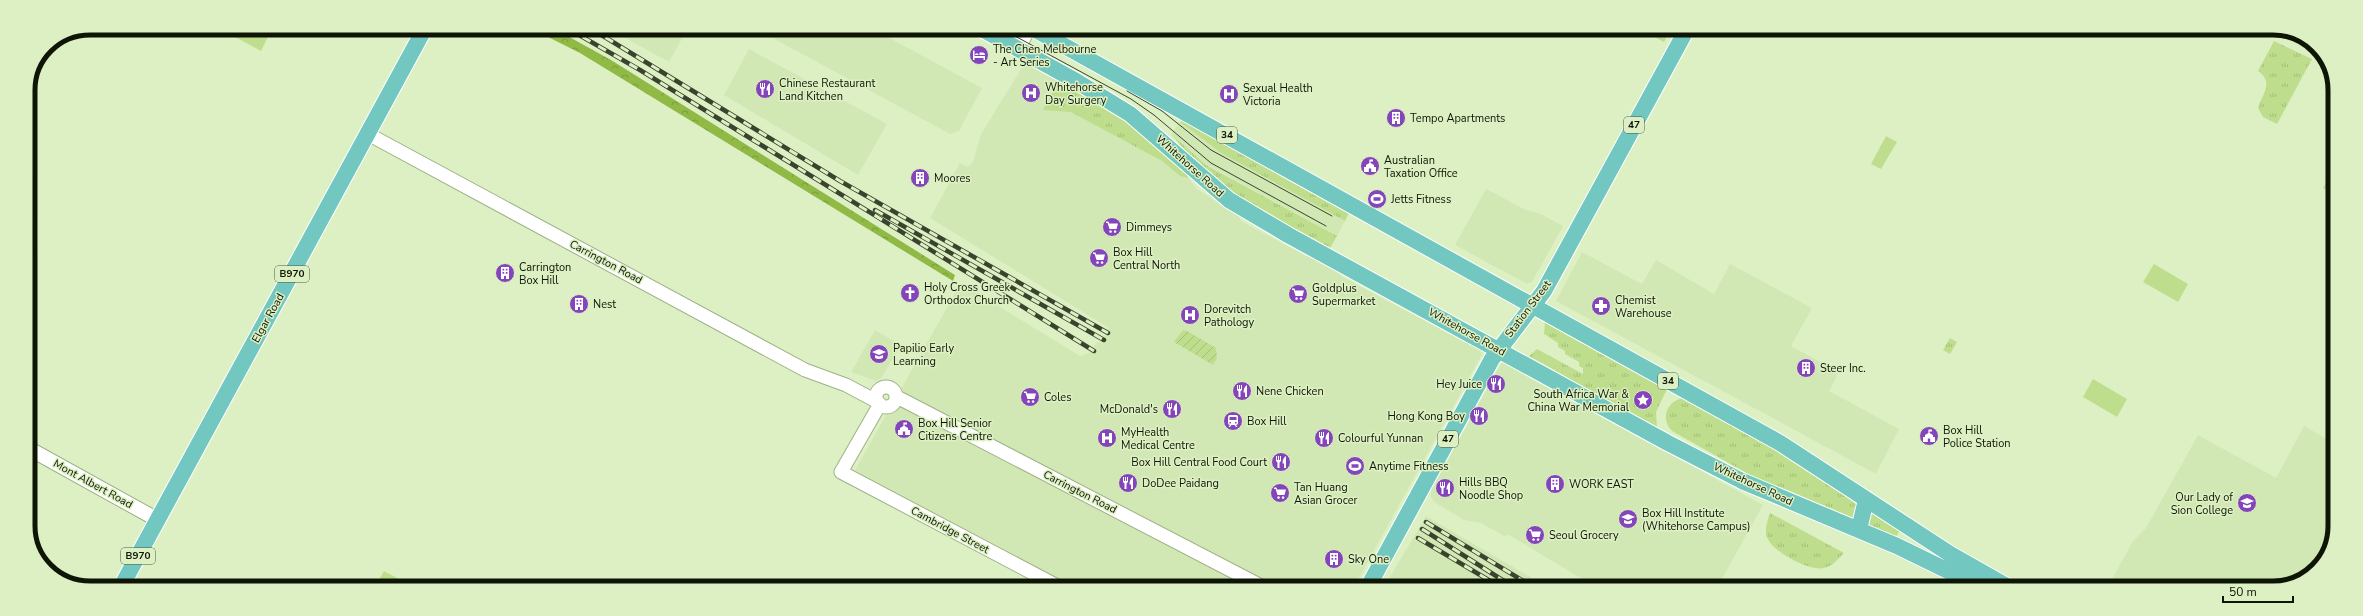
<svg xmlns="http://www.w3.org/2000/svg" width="2363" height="616" font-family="'Nunito Sans',sans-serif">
<defs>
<pattern id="grass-tufts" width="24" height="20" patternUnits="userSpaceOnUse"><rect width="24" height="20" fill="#bede8d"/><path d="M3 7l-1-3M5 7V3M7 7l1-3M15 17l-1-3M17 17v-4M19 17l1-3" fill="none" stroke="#a2be78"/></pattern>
<pattern id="forest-crowns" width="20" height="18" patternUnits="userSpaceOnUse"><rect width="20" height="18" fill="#90b946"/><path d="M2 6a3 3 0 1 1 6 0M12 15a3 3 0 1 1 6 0" fill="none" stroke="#7b9e3c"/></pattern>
<pattern id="garden-furrows" width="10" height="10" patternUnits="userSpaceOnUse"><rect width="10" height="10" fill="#bede8d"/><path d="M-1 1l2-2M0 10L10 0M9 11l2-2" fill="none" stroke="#a2be78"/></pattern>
</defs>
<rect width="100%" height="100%" fill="#ddf0c3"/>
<path fill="#d2e8b4" d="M607 28H688L669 62Z
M754 28H871L982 88 959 131 950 134Z
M749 49 887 124 858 175 724 95Z
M1029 64 1081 89 1184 171 1197 189 1239 216 1241 221 1306 256 1310 255 1341 272V276L1470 345 1475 344 1480 347 1482 353 1480 358 1354 587H1072L855 470 961 283 1080 356 1091 352 1096 343 1102 341 1109 328 930 218 960 163 968 167 973 162 981 134 1021 69Z
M1180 122 1221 153 1345 221 1337 236 1199 160 1171 134Z
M1486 189 1524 209 1541 214 1563 226 1532 282 1527 284 1455 245Z
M1582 252 1642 284 1656 260 1714 294 1730 264 1812 308 1791 346 1839 372 1829 391 1899 429 1876 474 1556 301Z
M875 330 901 345 882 377 876 381 851 372Z
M1502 362 1763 505 1717 588H1597L1509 535 1504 536 1481 523 1464 520 1434 502 1431 497V490Z
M2304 426 2334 443V539L2314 573 2274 588H2107L2133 541 2146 528 2198 435 2276 478Z
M1426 516 1549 588 1384 587Z"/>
<path fill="url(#grass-tufts)" d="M1639 29H1671L1664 42Z
M2274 41 2312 59 2277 124 2263 117 2258 108C2263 93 2274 82 2258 71Z
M1061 78 1116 111 1187 174 1188 178 1180 176 1162 161 1071 112 1043 110Z
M30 84 38 88 28 106V89Z
M1183 117 1349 213 1345 221 1221 153 1180 122Z
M1171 134 1206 165 1337 236 1330 248 1229 193 1200 168Z
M2329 165 2335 166V188L2323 189 2327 180 2326 166Z
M1545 322 1667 389 1656 412 1657 428C1613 406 1572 379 1529 356L1537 349 1583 374V368L1579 366V362L1565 354V351L1558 347V343L1544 334Z
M1950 338 1957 342 1950 354 1943 350Z
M1685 398 1801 463 1857 505 1854 518 1757 479 1672 431C1659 418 1668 399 1685 398Z
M1870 511 1900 529 1895 539 1866 527Z
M1770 513 1844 553C1838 559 1833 566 1824 568 1810 572 1771 551 1767 537 1764 529 1768 520 1770 513Z
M384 571 414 587H375Z"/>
<path fill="url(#forest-crowns)" d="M530 28H553L611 60 955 275 953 281 580 53Z"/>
<path fill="url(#garden-furrows)" d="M1183 330 1187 331 1216 348 1217 358 1213 365 1174 342Z"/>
<path fill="#bede8d" d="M225 28H266L271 31 261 51 224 31Z
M1886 136 1897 142 1881 169 1871 164Z
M2154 264 2188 284 2178 302 2143 282Z
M2093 379 2127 399 2117 417 2083 397Z"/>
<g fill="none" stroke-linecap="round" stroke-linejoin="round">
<defs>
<path id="tertiary" d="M1018 49 1029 29
M368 134 805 370 846 385 878 402
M876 397a10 10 0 1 1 20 0a10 10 0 1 1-20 0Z
M897 397 1263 587
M880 404 841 472 1059 587"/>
<path id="secondary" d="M28 448 158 520"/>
<path id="primary" d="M980 28 1076 81 1130 114 1229 200 1288 235 1668 443 1742 481 1897 546 1983 588
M1034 29 1780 443 1950 554 2010 588
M1859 529 1866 500
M121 587 425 28
M1368 587 1492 359 1544 291 1687 29"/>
</defs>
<use href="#tertiary" stroke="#9fb187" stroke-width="15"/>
<use href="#secondary" stroke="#9fb187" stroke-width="16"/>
<use href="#primary" stroke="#fff" stroke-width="18"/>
<use href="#tertiary" stroke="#fff" stroke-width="13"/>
<use href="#secondary" stroke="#fff" stroke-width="14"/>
<use href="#primary" stroke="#73c7c1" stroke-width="16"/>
<path stroke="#3a432d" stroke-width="1" d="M1002 29 1131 99 1154 115 1211 163 1326 226
M1127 91 1162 111 1211 150 1332 216"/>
<defs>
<path id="rail" d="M567 28 640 70 1094 351
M590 28 840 181 1108 333
M875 210 1104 340
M1426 522 1535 588
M1422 529 1515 588
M1418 538 1502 588"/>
</defs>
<use href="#rail" stroke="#3a432d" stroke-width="4.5"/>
<use href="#rail" stroke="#ddf0c3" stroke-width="3" stroke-dasharray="9" stroke-linecap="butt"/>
</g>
<defs>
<symbol id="hotel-disc" viewBox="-11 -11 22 22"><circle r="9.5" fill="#8445ba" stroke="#ddf0c3"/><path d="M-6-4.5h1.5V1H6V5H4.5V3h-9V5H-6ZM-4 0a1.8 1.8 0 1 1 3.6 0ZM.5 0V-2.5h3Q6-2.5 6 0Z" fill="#fff"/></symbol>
<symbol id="restaurant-disc" viewBox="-11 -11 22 22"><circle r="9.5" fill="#8445ba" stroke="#ddf0c3"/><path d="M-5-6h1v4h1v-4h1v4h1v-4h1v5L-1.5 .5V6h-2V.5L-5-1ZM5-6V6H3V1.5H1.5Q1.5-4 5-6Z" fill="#fff"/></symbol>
<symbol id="hospital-disc" viewBox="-11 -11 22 22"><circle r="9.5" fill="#8445ba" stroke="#ddf0c3"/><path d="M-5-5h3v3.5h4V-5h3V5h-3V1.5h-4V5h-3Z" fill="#fff"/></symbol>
<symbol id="building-disc" viewBox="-11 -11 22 22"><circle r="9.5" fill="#8445ba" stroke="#ddf0c3"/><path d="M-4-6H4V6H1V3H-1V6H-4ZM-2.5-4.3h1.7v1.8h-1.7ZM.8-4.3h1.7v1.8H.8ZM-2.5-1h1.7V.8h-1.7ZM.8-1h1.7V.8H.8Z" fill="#fff"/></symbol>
<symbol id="civic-disc" viewBox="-11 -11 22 22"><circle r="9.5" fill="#8445ba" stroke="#ddf0c3"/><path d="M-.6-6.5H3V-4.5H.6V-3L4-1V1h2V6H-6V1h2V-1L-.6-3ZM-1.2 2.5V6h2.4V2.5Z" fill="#fff"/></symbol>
<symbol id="stadium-disc" viewBox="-11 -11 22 22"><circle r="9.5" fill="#8445ba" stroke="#ddf0c3"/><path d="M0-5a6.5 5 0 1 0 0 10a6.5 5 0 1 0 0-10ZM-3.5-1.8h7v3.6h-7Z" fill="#fff"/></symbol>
<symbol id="supermarket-disc" viewBox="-11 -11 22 22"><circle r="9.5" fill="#8445ba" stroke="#ddf0c3"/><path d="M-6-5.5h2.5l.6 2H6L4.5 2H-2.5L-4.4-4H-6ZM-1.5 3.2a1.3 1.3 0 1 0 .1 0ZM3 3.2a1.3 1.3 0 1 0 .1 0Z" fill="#fff"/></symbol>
<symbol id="church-disc" viewBox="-11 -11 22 22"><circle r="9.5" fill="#8445ba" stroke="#ddf0c3"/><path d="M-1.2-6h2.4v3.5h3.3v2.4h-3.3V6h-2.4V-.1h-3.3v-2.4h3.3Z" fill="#fff"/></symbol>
<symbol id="pharmacy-disc" viewBox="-11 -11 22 22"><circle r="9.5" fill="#8445ba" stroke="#ddf0c3"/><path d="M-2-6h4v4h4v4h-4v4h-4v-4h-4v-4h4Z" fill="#fff"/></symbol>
<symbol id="school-disc" viewBox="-11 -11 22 22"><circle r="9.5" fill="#8445ba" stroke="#ddf0c3"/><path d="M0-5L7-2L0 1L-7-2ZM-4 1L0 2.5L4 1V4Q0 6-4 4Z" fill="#fff"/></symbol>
<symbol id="sight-disc" viewBox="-11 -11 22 22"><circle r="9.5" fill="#8445ba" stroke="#ddf0c3"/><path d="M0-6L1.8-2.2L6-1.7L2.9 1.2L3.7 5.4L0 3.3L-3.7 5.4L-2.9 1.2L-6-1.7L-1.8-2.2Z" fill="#fff"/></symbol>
<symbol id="station-disc" viewBox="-11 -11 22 22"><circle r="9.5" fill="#8445ba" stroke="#ddf0c3"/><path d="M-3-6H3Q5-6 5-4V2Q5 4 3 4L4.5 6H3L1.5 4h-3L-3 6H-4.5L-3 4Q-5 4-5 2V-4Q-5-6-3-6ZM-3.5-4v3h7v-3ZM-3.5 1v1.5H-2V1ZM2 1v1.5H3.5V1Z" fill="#fff"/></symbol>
<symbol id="university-disc" viewBox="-11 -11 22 22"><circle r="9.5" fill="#8445ba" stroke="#ddf0c3"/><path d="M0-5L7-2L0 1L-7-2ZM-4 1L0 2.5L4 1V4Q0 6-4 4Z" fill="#fff"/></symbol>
</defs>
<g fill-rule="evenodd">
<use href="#hotel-disc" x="968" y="44" width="22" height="22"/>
<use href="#restaurant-disc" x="754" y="78" width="22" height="22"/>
<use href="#hospital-disc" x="1020" y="82" width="22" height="22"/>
<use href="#hospital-disc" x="1218" y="83" width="22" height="22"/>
<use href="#building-disc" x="1385" y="107" width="22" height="22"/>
<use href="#civic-disc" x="1359" y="155" width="22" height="22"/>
<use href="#building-disc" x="909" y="167" width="22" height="22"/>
<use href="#stadium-disc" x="1366" y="188" width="22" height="22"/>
<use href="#supermarket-disc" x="1101" y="216" width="22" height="22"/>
<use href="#supermarket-disc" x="1088" y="247" width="22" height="22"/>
<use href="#building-disc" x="494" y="262" width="22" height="22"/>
<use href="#church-disc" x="899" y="282" width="22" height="22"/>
<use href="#supermarket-disc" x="1287" y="283" width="22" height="22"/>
<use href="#building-disc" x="568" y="293" width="22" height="22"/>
<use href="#pharmacy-disc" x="1590" y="295" width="22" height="22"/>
<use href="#hospital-disc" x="1179" y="304" width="22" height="22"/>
<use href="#school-disc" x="868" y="343" width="22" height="22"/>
<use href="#building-disc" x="1795" y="357" width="22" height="22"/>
<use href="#restaurant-disc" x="1485" y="373" width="22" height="22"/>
<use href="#restaurant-disc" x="1231" y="380" width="22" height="22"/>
<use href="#supermarket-disc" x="1019" y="386" width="22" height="22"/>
<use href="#sight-disc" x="1632" y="389" width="22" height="22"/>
<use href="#restaurant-disc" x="1161" y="398" width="22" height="22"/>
<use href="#restaurant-disc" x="1468" y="405" width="22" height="22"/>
<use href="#station-disc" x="1222" y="410" width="22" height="22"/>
<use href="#civic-disc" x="893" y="418" width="22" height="22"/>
<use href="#civic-disc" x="1918" y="425" width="22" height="22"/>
<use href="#hospital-disc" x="1096" y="427" width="22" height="22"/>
<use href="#restaurant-disc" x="1313" y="427" width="22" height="22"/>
<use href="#restaurant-disc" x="1270" y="451" width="22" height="22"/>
<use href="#stadium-disc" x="1344" y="455" width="22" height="22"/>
<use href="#restaurant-disc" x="1117" y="472" width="22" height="22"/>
<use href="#building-disc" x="1544" y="473" width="22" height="22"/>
<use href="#restaurant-disc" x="1434" y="477" width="22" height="22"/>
<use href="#supermarket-disc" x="1269" y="482" width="22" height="22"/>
<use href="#school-disc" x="2236" y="492" width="22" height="22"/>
<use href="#university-disc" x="1617" y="508" width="22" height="22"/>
<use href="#supermarket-disc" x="1524" y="524" width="22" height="22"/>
<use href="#building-disc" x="1323" y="548" width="22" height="22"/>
</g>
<g text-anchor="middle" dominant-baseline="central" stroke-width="3" stroke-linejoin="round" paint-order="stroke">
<g fill="#ddf0c3" stroke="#4d573e" stroke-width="1">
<rect x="1624" y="117" width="20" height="16" rx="3"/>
<rect x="1217" y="127" width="20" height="16" rx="3"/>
<rect x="275" y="266" width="34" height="16" rx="3"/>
<rect x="1658" y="373" width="20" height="16" rx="3"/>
<rect x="1438" y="431" width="20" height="16" rx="3"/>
<rect x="121" y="548" width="34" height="16" rx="3"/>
</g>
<g font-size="10" font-weight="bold" fill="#0f1505">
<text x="1634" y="125">47</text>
<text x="1227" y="135">34</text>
<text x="292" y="274">B970</text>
<text x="1668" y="381">34</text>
<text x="1448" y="439">47</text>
<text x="138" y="556">B970</text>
</g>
<g font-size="11" fill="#0f1505" stroke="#ddf0c3" text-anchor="start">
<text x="993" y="49">The Chen Melbourne<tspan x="993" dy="13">- Art Series</tspan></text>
<text x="779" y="83">Chinese Restaurant<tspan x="779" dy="13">Land Kitchen</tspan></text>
<text x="1045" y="87">Whitehorse<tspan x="1045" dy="13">Day Surgery</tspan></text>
<text x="1243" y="88">Sexual Health<tspan x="1243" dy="13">Victoria</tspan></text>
<text x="1410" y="118">Tempo Apartments</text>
<text x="1384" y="160">Australian<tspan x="1384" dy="13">Taxation Office</tspan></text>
<text x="934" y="178">Moores</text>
<text x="1391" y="199">Jetts Fitness</text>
<text x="1126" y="227">Dimmeys</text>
<text x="1113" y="252">Box Hill<tspan x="1113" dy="13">Central North</tspan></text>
<text x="519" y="267">Carrington<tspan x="519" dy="13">Box Hill</tspan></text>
<text x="924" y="287">Holy Cross Greek<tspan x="924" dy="13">Orthodox Church</tspan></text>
<text x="1312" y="288">Goldplus<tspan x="1312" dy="13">Supermarket</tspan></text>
<text x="1615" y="300">Chemist<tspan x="1615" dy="13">Warehouse</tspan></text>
<text x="593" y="304">Nest</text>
<text x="1204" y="309">Dorevitch<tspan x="1204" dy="13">Pathology</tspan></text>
<text x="893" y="348">Papilio Early<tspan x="893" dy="13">Learning</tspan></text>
<text x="1820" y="368">Steer Inc.</text>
<text x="1482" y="384" text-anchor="end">Hey Juice</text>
<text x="1256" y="391">Nene Chicken</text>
<text x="1629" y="394" text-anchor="end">South Africa War &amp;<tspan x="1629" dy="13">China War Memorial</tspan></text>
<text x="1044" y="397">Coles</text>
<text x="1158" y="409" text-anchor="end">McDonald's</text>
<text x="1465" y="416" text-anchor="end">Hong Kong Boy</text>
<text x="1247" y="421">Box Hill</text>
<text x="918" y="423">Box Hill Senior<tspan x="918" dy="13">Citizens Centre</tspan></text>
<text x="1943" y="430">Box Hill<tspan x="1943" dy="13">Police Station</tspan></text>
<text x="1121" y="432">MyHealth<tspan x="1121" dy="13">Medical Centre</tspan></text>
<text x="1338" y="438">Colourful Yunnan</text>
<text x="1267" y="462" text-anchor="end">Box Hill Central Food Court</text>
<text x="1369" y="466">Anytime Fitness</text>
<text x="1459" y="482">Hills BBQ<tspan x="1459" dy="13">Noodle Shop</tspan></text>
<text x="1142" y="483">DoDee Paidang</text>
<text x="1569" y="484">WORK EAST</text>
<text x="1294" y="487">Tan Huang<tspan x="1294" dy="13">Asian Grocer</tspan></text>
<text x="2233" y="497" text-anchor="end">Our Lady of<tspan x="2233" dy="13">Sion College</tspan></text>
<text x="1642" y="513">Box Hill Institute<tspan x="1642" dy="13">(Whitehorse Campus)</tspan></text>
<text x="1549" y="535">Seoul Grocery</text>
<text x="1348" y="559">Sky One</text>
</g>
<g font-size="11" fill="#0f1505" stroke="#ddf0c3">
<text transform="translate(1190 166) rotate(42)">Whitehorse Road</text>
<text transform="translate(606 262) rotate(28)">Carrington Road</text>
<text transform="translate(1528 309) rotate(-53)">Station Street</text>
<text transform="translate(268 318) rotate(-61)">Elgar Road</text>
<text transform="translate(1467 332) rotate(29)">Whitehorse Road</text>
<text transform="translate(93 484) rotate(29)">Mont Albert Road</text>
<text transform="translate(1753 484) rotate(25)">Whitehorse Road</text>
<text transform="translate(1080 492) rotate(27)">Carrington Road</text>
<text transform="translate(950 530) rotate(28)">Cambridge Street</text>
</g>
</g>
<path d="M0 0H2363V616H0ZM90 35H2273A55 55 0 0 1 2328 90V526A55 55 0 0 1 2273 581H90A55 55 0 0 1 35 526V90A55 55 0 0 1 90 35Z" fill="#ddf0c3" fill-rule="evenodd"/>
<path fill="none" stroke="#0f1505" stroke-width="5" d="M90 35H2273A55 55 0 0 1 2328 90V526A55 55 0 0 1 2273 581H90A55 55 0 0 1 35 526V90A55 55 0 0 1 90 35Z"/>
<path d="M2223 596v6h70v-6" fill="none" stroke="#0f1505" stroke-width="2"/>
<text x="2229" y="596" font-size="12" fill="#0f1505" stroke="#ddf0c3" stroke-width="3" paint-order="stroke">50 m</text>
</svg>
